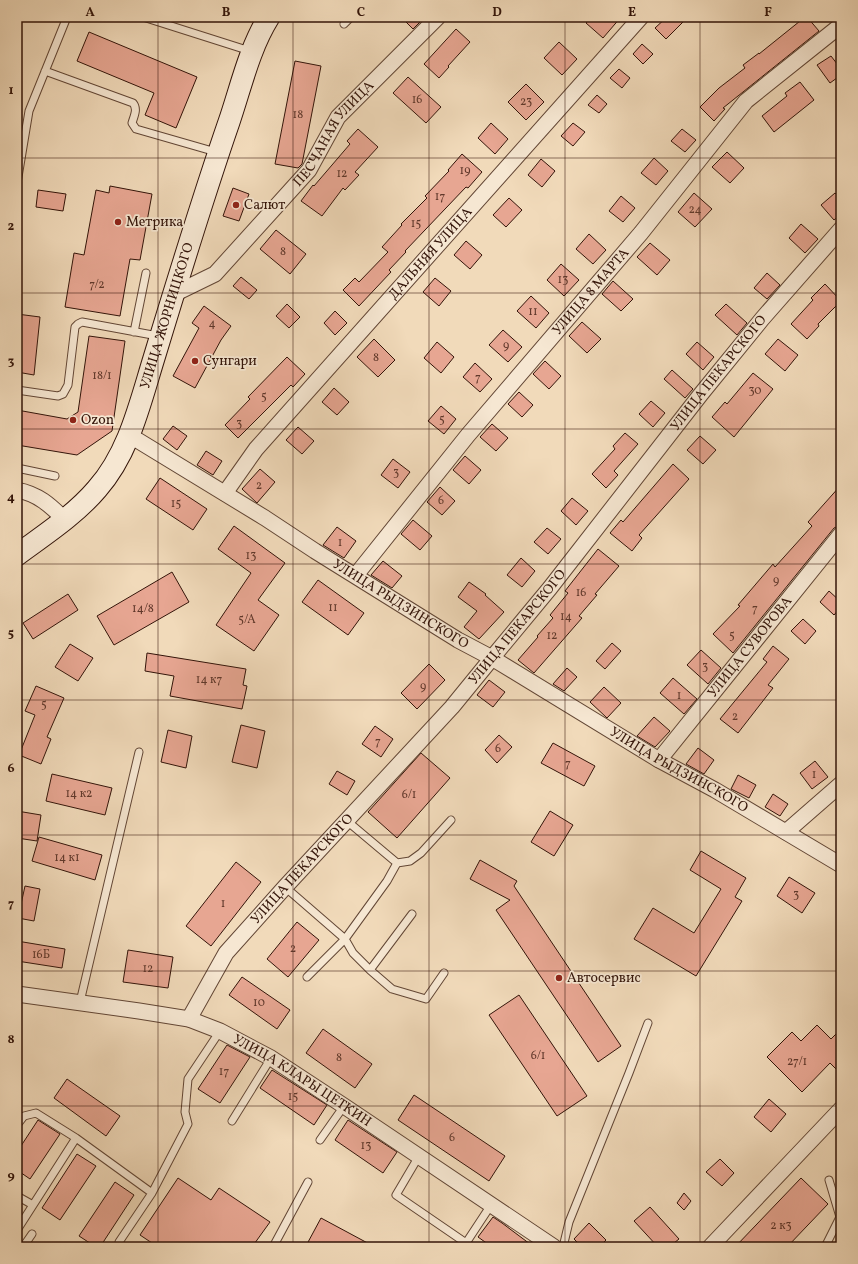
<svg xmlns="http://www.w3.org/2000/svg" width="858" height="1264" font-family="Vollkorn,serif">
<rect width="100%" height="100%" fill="#f1daba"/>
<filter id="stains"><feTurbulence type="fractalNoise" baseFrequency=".005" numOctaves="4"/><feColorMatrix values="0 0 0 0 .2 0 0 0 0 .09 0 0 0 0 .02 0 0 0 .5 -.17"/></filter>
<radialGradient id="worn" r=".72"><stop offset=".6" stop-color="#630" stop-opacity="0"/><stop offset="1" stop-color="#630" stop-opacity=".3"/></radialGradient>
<path fill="#e7a692" stroke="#331409" d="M401 17H425L413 29Z
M591 17H621L603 38 586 23Z
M667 17H688L666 39 655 28Z
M805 17H807L819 31 723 108 725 109 714 121 700 107 719 88 745 68 743 65 759 53V54Z
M456 29 470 42 448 66 449 67 439 78 424 64Z
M89 32 197 77 176 128 145 115 154 93 77 61Z
M559 42 577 59 562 75 544 58Z
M642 44 653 54 643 64 633 54Z
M831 56 841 69V75L830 83 817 65Z
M295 61 321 66 302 164 298 168 275 164Z
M619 69 630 78 622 88 610 78Z
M408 77 441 107 426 123 393 93Z
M800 82 814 100 774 132 762 116 787 96 785 93Z
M526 84 544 102 526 120 508 102Z
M597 95 607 104 599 113 588 105Z
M491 123 508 139 495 154 478 138Z
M573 123 585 132 573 146 561 136Z
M358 129 378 147 355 172 359 175 345 190 343 188 322 216 301 201 313 185 314 186 350 144 347 141Z
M682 129 696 140 685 152 671 141Z
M727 152 744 168 730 183 712 167Z
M462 154 482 172 468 188 466 187 405 251 406 252 389 270 391 272 359 306 343 290 355 278 359 282 388 252 382 247 402 225 401 224 427 198 425 196 449 171 448 170Z
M654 158 668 171 656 185 641 173Z
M541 159 555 171 542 187 528 175Z
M110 186 152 194 140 260 130 259 120 316 65 307 74 253 84 255 96 190 109 193Z
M233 188 249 194 239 221 223 216Z
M38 190 66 194 63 211 36 207Z
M694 193 712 209 695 227 678 212Z
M835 193 841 199V214L834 220 821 205Z
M621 196 635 208 623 222 609 211Z
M509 198 522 210 506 227 493 215Z
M801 224 818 239 805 253 789 238Z
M276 230 306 254 290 274 260 249Z
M589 234 606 250 593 264 576 249Z
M466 241 482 255 470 269 454 255Z
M650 243 670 260 657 275 637 257Z
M561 264 579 280 564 296 547 280Z
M767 273 780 285 767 299 754 288Z
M241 277 257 290 249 299 233 286Z
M435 278 451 291 439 306 423 292Z
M613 281 633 299 621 311 602 294Z
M825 284 841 301 818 324 819 326 807 339 791 324 813 300 811 298Z
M531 296 549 313 536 328 517 311Z
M287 304 300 317 289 328 276 316Z
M726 304 747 323 737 335 715 315Z
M204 306 231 326 221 340 195 388 173 376 199 328 192 323Z
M335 311 347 323 335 335 324 323Z
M17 314 40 317 34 375 17 372Z
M582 322 601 339 587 353 569 336Z
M503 330 522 347 508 362 489 345Z
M89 336 125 341 112 431 77 455 17 445V410L67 419 78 412Z
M374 339 395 360 378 377 357 357Z
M778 339 798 355 785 371 765 354Z
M437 342 454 357 441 373 424 358Z
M697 342 714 357 703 370 686 354Z
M287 357 305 374 293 387 291 385 238 438 225 425 250 399 248 397Z
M545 361 561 376 549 389 533 374Z
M475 363 492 379 480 392 463 377Z
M672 370 693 389 685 398 664 379Z
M753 373 773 389 734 437 712 417 725 402 727 404Z
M334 388 349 402 337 415 322 402Z
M519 392 533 405 522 417 508 404Z
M651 401 665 413 653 427 639 414Z
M441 406 456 419 444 434 428 421Z
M492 424 508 438 496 451 480 437Z
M173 426 187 436 177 450 163 439Z
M298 427 314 441 302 454 286 440Z
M625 433 638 444 614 471 618 475 606 488 592 474 615 449 613 446Z
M700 436 716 450 703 464 687 450Z
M206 451 222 461 213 475 197 465Z
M465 456 481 470 469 484 453 470Z
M393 459 410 472 398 488 381 475Z
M673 464 689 479 639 535 642 538 632 551 610 533 621 520 623 522Z
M260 469 275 482 257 503 242 489Z
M160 478 207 509 193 530 146 499Z
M841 485V525L834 528 733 653 713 634 740 606 738 605 773 564 775 567 812 526 808 522Z
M440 487 455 501 442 515 427 502Z
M572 498 588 511 576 525 561 511Z
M413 520 432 536 420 550 401 534Z
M234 526 285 563 258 600 279 615 254 651 216 625 251 573 218 549Z
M337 527 356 541 344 558 323 545Z
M547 528 561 539 548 554 534 542Z
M598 549 619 566 595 594 597 595 579 616 582 618 534 673 518 660 538 637 537 636 553 618 550 615 568 593 565 591Z
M521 558 535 571 522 587 507 575Z
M383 561 402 576 392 588 371 575Z
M172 572 189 602 114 645 97 616Z
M318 580 364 613 348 635 302 602Z
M469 582 486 594 485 595 504 612 479 639 464 627 477 611 458 597Z
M829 591 841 602V607L834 615 820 602Z
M68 594 78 610 33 639 23 623Z
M803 619 816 631 805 644 791 631Z
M612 643 621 651 605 669 596 661Z
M70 644 93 658 78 681 55 667Z
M773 646 789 659 768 685 773 688 738 733 720 719 767 662 763 659Z
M701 650 721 668 708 684 687 665Z
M147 653 246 669 243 685 247 686 242 709 170 696 174 676 145 671Z
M429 664 445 680 417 709 401 693Z
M567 668 577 677 564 691 553 684Z
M673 678 697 699 684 714 660 693Z
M489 680 505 692 493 707 477 695Z
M36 686 64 698 47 737 51 739 41 764 19 755 35 715 25 711Z
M604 687 621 703 607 718 590 702Z
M654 717 670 731 655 747 637 736Z
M241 725 265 731 257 768 232 762Z
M375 726 393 739 381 757 362 744Z
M168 730 192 736 186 768 161 762Z
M499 735 512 747 497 763 485 750Z
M553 743 595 766 584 786 541 763Z
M698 748 714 760 704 774 686 764Z
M421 753 450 778 397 838 368 812Z
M815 761 828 777 812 789 800 773Z
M337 771 355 781 347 795 329 784Z
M52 774 112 788 105 815 46 801Z
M738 775 756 785 749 798 731 789Z
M773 794 788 804 780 816 765 807Z
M17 811 41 815 37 841 17 838Z
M550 811 573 825 554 856 531 842Z
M39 837 102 855 95 880 32 861Z
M701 851 746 878 735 897 742 901 696 976 634 939 653 908 694 933 721 889 690 870Z
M480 860 517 881 514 886 621 1046 598 1062 496 910 510 900 470 879Z
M236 862 261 882 211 946 186 926Z
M789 877 815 893 802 913 777 896Z
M25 886 40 889 34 921 18 918Z
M297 922 319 940 288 977 267 959Z
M17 941 65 949 62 968 17 961Z
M128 950 173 957 168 988 123 982Z
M242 977 290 1010 277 1029 229 995Z
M519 995 587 1096 557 1116 489 1015Z
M817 1025 831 1039 836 1034 841 1039V1064L836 1069 830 1063 802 1092 767 1057 792 1032 801 1041Z
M323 1029 372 1064 355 1088 306 1053Z
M227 1045 250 1057 220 1103 198 1089Z
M272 1070 327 1105 314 1125 260 1088Z
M67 1079 120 1116 106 1136 54 1098Z
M414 1095 505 1156 489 1181 398 1120Z
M769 1099 786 1114 771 1132 754 1117Z
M38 1120 60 1134 30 1179 17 1170V1152Z
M348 1120 397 1152 383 1173 335 1140Z
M77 1154 96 1166 60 1220 42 1208Z
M720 1159 734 1173 722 1186 706 1172Z
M178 1178 211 1200 219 1188 270 1222 252 1247H158L140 1235Z
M801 1178 828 1204 787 1247H735Z
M115 1182 134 1195 100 1247H96L79 1236Z
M684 1193 691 1201 684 1210 677 1203Z
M650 1207 679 1239 669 1247H658L634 1221Z
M493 1217 502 1223 534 1247H492L478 1237Z
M321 1218 375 1247H312L307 1244Z
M589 1223 606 1240 599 1247H582L574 1239Z"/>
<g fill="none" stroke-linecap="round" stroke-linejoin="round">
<defs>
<path id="service" d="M143 17 250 51
M344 24 351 17
M45 71 133 103C138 109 134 116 132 123L136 129 216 152
M17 183 29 111 67 17
M134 332 146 273
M17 390 58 396 63 394 68 385 75 327 78 324 82 322 158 336
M17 468 55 476
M397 863 410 861 421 853 451 820
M285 887 345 939 387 881 397 863 347 821
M370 970 412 914
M307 977 345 939 353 953 370 970 392 989 426 999 444 973
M80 1002 139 752
M232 1121 271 1058
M17 1125 24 1116 36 1113 76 1138 17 1230
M76 1138 152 1193
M320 1140 344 1106
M419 1156 396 1195 466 1243
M17 1196 33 1205
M119 1242 152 1193 188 1124 185 1112 188 1079 220 1031
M23 1247 32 1234
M273 1247 308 1182
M472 1247 466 1243 491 1205
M563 1247 569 1222 629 1073 648 1023
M825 1247 840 1217 829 1180"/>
<g id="minor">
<path id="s1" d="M174 294 215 274 309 170 338 117 438 17"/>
<path id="s2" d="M129 435 265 518 315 551 458 640 492 658 659 760 715 790 841 865"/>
<path d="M17 490C38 494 50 505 64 519"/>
<path id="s3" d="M225 493 256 449 641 17"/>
<path id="s4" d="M356 575 468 435 641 233 746 101 841 25"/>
<path id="s5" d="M659 760 841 534"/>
<path d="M786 832 841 784"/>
<path id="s6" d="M17 994 139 1011 189 1019 220 1031 271 1058 344 1106 554 1247"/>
<path id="s7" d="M189 1019 226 953 285 887 452 707 492 658 550 588 701 394 762 319 841 229"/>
<path d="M710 1247 841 1109"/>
</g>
<g id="secondary">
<path id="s8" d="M17 555C44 535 75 515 97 489 129 453 140 403 154 358 178 279 202 200 229 122 241 87 249 49 269 17"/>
</g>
</defs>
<use href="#service" stroke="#624635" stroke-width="9"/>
<use href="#minor" stroke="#624635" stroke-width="17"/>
<use href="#secondary" stroke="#331409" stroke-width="23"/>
<use href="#service" stroke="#f6e7d2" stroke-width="7"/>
<use href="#minor" stroke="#f6e7d2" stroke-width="15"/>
<use href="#secondary" stroke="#f6e7d2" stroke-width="21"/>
</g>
<path fill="none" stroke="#331409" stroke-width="1" stroke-opacity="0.55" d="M158 17V1247M293 17V1247M429 17V1247M565 17V1247M700 17V1247M17 158H841M17 293H841M17 429H841M17 564H841M17 700H841M17 835H841M17 971H841M17 1106H841"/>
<g fill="#8f2418" stroke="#f6e7d2" stroke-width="1.5">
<circle cx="236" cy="205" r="4"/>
<circle cx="118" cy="222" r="4"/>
<circle cx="195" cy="361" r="4"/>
<circle cx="73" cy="420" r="4"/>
<circle cx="559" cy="978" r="4"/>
</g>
<g text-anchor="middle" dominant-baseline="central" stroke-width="3.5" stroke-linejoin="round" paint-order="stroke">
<g font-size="12" fill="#60382b">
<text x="417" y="100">16</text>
<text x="526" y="102">23</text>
<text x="298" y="115">18</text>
<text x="465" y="171">19</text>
<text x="342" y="174">12</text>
<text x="440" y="197">17</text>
<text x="695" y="210">24</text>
<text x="416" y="224">15</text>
<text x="283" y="252">8</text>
<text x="563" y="280">13</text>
<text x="97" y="285">7/2</text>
<text x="533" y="312">11</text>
<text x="212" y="324">4</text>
<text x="506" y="346">9</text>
<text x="376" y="358">8</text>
<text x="102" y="376">18/1</text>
<text x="478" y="378">7</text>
<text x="755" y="391">30</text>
<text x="264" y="397">5</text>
<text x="442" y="420">5</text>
<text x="239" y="424">3</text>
<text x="396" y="473">3</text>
<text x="259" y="486">2</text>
<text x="441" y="501">6</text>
<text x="176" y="504">15</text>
<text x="340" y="543">1</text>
<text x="251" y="556">13</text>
<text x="776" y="581">9</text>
<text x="581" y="593">16</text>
<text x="333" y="608">11</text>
<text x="143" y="609">14/8</text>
<text x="755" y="609">7</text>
<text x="566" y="617">14</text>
<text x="247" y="620">5/А</text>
<text x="552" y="636">12</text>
<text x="732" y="636">5</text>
<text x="705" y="667">3</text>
<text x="209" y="680">14 к7</text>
<text x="423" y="687">9</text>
<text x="679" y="696">1</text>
<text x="44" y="705">5</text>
<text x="735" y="717">2</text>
<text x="378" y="742">7</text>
<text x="498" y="749">6</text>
<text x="568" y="764">7</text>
<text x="814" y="775">1</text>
<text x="79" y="794">14 к2</text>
<text x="409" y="795">6/1</text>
<text x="67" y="858">14 к1</text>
<text x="796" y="895">3</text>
<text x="223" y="904">1</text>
<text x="293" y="949">2</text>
<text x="41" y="955">16Б</text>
<text x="148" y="969">12</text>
<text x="259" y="1003">10</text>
<text x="538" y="1056">6/1</text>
<text x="339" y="1058">8</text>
<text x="797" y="1062">27/1</text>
<text x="224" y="1072">17</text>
<text x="293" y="1097">15</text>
<text x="452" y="1138">6</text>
<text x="366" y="1146">13</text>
<text x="781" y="1226">2 к3</text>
</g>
<g font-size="14" fill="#331409" stroke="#f6e7d2">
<text stroke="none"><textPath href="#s1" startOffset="230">ПЕСЧАНАЯ УЛИЦА</textPath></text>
<text stroke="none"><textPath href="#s3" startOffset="316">ДАЛЬНЯЯ УЛИЦА</textPath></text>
<text stroke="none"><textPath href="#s4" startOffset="368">УЛИЦА 8 МАРТА</textPath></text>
<text stroke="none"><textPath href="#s8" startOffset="292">УЛИЦА ЖОРНИЦКОГО</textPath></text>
<text stroke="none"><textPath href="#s7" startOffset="837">УЛИЦА ПЕКАРСКОГО</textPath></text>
<text stroke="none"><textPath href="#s2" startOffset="320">УЛИЦА РЫДЗИНСКОГО</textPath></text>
<text stroke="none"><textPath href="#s7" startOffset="513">УЛИЦА ПЕКАРСКОГО</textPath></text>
<text stroke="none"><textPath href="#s5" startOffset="145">УЛИЦА СУВОРОВА</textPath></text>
<text stroke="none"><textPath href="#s2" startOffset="644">УЛИЦА РЫДЗИНСКОГО</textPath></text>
<text stroke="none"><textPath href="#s7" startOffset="189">УЛИЦА ПЕКАРСКОГО</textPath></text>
<text stroke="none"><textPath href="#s6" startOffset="303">УЛИЦА КЛАРЫ ЦЕТКИН</textPath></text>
</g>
<g font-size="14" fill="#331409" stroke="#f6e7d2" text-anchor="start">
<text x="244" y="205">Салют</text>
<text x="126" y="222">Метрика</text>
<text x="203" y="361">Сунгари</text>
<text x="81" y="420">Ozon</text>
<text x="567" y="978">Автосервис</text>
</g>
</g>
<rect width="858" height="1264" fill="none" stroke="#f1daba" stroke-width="44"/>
<rect x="22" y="22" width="814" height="1220" fill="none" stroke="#331409" stroke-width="1.5"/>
<g font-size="13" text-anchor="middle" font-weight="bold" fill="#331409">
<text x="90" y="16">A</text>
<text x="226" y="16">B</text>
<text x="361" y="16">C</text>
<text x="497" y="16">D</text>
<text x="632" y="16">E</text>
<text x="768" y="16">F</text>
<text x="11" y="94">1</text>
<text x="11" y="230">2</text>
<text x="11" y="365">3</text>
<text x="11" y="501">4</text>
<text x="11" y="637">5</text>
<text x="11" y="772">6</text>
<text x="11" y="908">7</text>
<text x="11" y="1043">8</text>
<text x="11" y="1179">9</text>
</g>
<rect width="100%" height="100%" filter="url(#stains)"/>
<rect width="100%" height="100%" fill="url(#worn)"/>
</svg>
